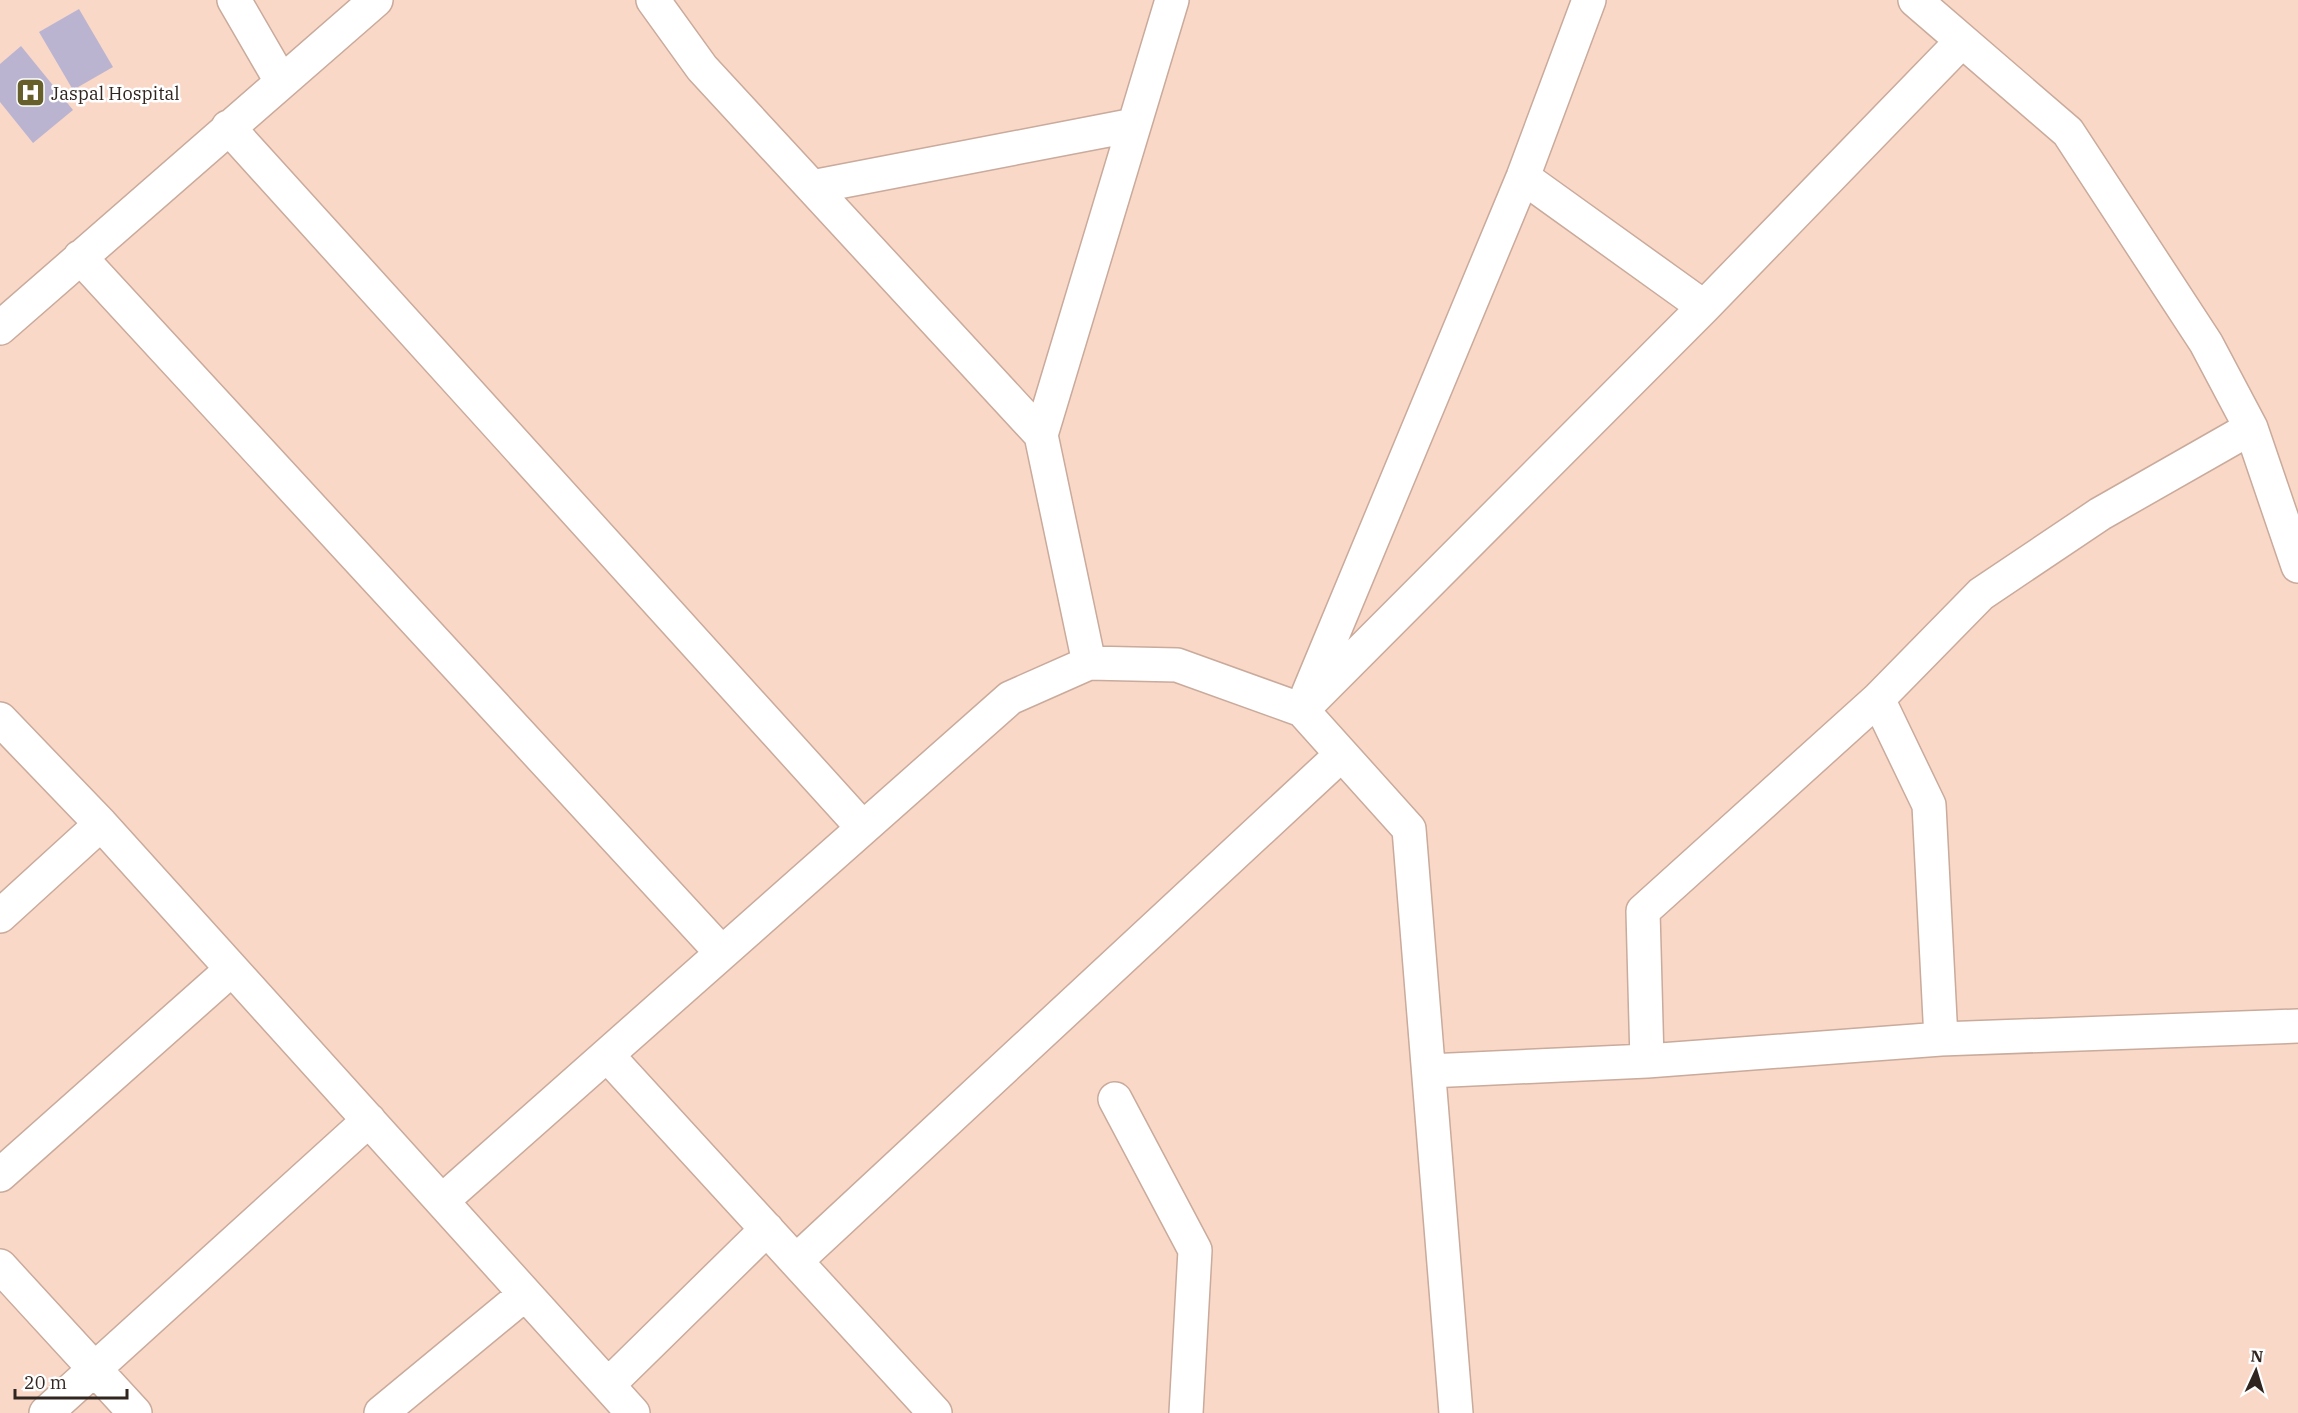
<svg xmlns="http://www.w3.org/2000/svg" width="2298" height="1413" font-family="'IBM Plex Serif',serif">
<rect width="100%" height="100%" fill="#f9d8c8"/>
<path fill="#bbb4d1" d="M79 9 113 67 73 90 39 32Z
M21 46 73 110 33 143 0 102V64Z"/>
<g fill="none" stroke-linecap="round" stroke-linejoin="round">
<defs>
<path id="minor" d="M234 0 281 81
M653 0 702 68 1041 435 1089 663
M1915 0 2068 132 2206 343 2251 428 2298 566
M228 127 863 828
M1523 177 1704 307
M812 187 1134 125
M80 257 722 953
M0 328 376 0
M1041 435 1172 0
M1308 694 1523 177 1589 0
M1878 699 1929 805 1941 1039
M1302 710 1704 307 1962 41
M0 719 101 824 633 1413
M0 916 101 824
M607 1055 935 1413
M1647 1061 1643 911 1878 699 1981 594 2100 514 2251 428
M1429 1071 1647 1061 1941 1039 2298 1026
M1115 1099 1195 1250 1186 1413
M0 1175 232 969
M442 1201 1010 698 1089 663 1177 665 1302 710 1409 829 1456 1413
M796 1261 1341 755
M0 1266 135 1413
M608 1385 767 1229
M46 1413 369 1120
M381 1413 525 1294"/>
</defs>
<use href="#minor" stroke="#c9aa9b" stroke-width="36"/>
<use href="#minor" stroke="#fff" stroke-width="33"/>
</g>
<defs>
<symbol id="hospital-square" viewBox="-11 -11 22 22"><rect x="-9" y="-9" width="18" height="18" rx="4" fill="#675f2b" stroke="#fff"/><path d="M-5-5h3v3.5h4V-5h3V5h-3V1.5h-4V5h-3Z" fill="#fff"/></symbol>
</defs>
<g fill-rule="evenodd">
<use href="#hospital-square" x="14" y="76" width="33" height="33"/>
</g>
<g text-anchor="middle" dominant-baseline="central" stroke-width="5" stroke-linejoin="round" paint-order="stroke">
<g font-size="18" fill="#31251f" stroke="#fff" text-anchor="start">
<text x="51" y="93">Jaspal Hospital</text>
</g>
</g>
<g transform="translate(2256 1371) rotate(4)" stroke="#ffffff" stroke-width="4.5" paint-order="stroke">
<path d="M0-4.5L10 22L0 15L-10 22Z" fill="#31251f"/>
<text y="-9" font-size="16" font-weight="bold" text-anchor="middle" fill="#31251f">N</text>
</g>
<path d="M15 1389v9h112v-9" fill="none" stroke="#31251f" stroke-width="3"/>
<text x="24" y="1389" font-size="18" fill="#31251f" stroke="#ffffff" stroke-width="4.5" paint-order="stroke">20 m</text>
</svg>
